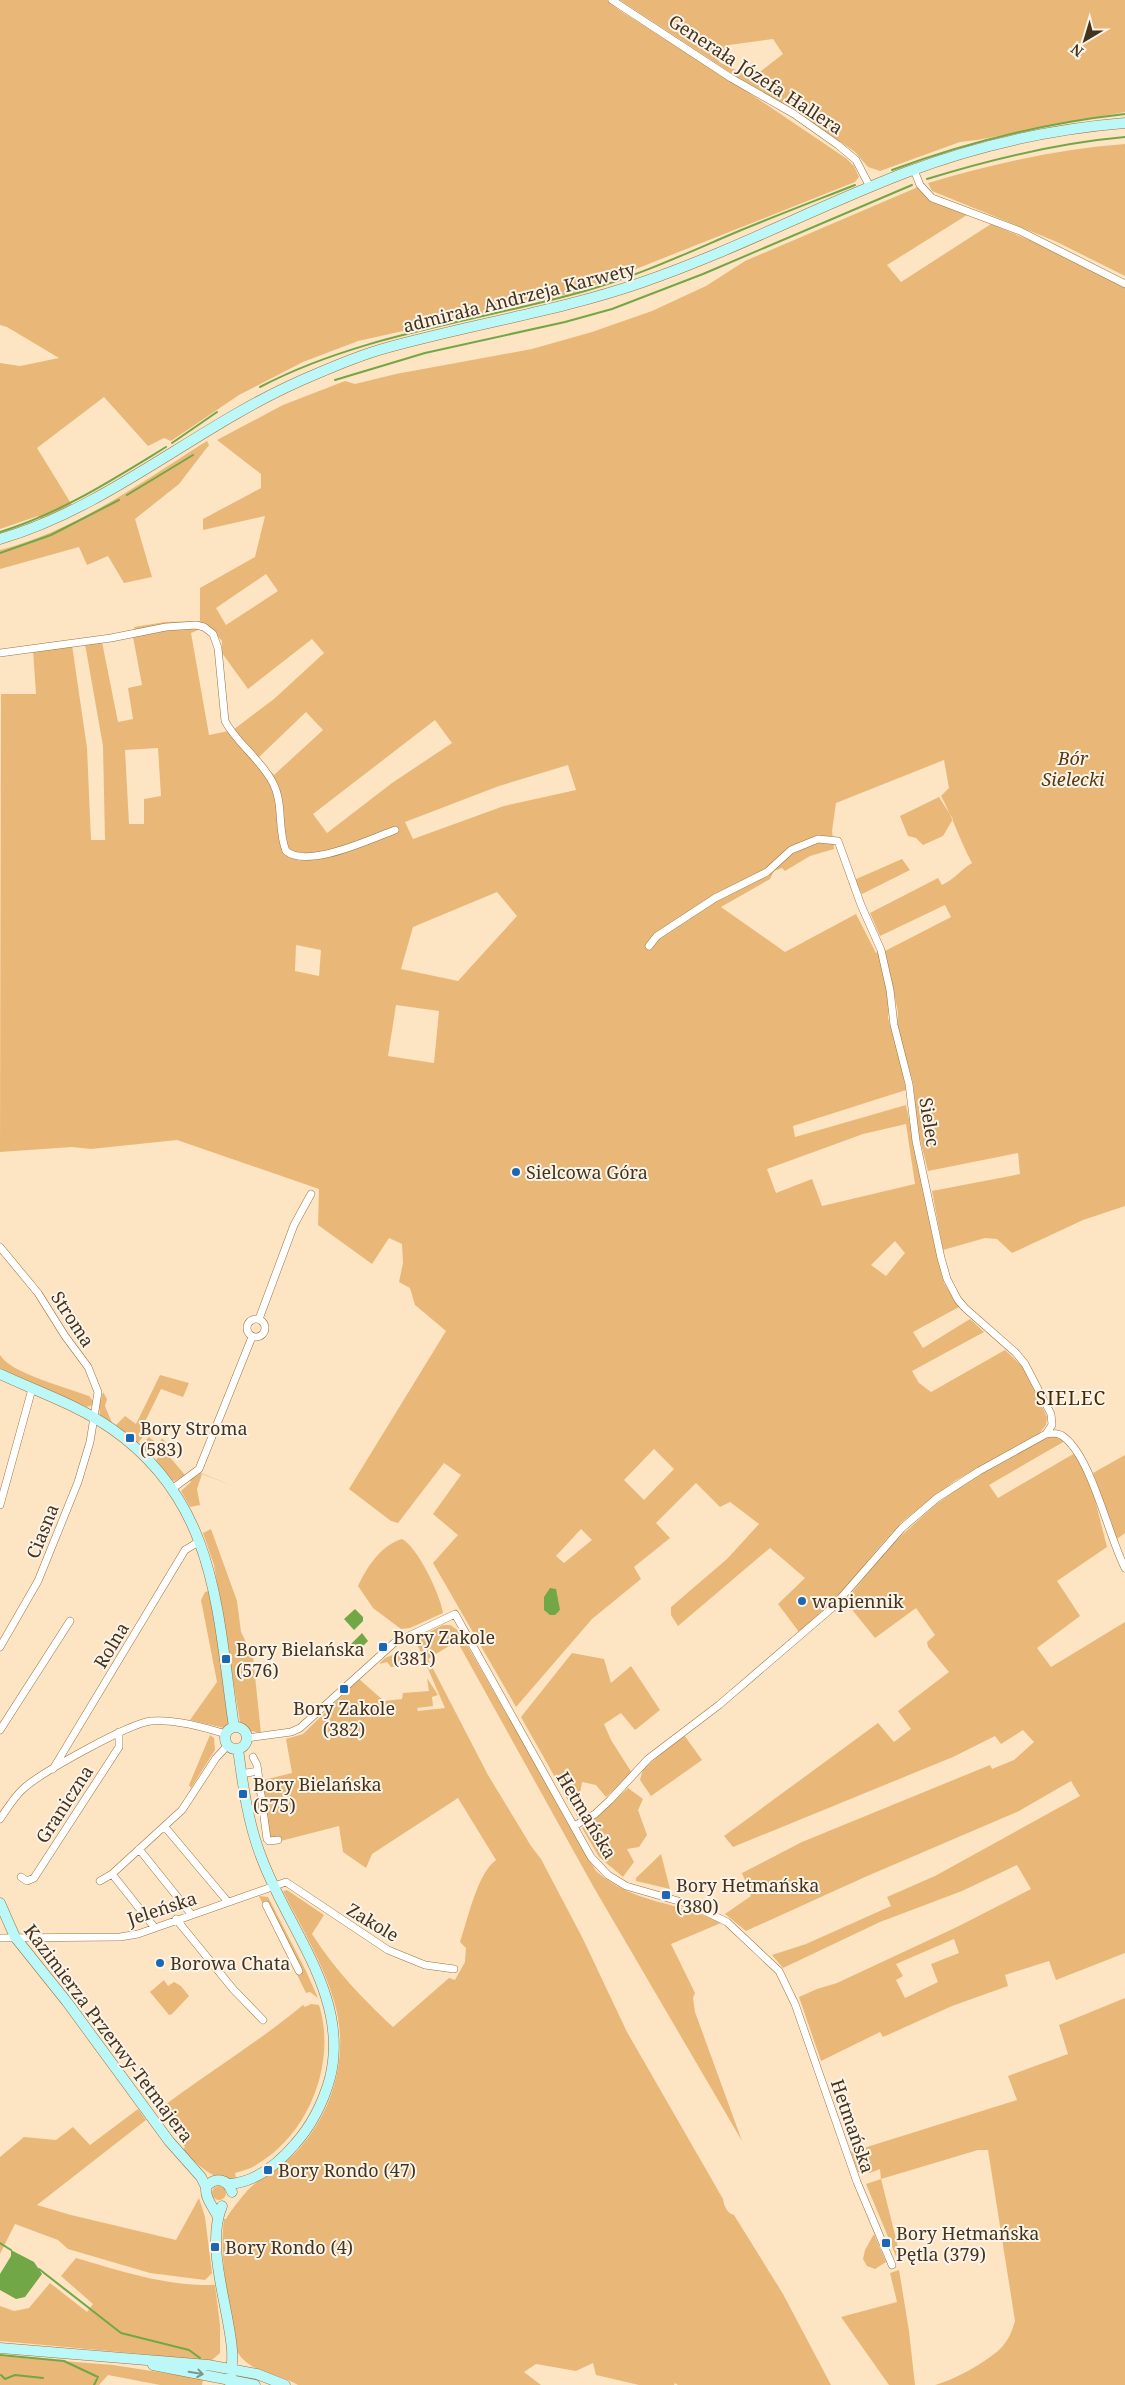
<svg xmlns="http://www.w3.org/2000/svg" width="1125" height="2385" font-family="'Noto Serif',serif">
<rect width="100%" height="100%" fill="#fde4c3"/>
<path fill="#e9b878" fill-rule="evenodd" d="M0 0H607L619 10 742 88 847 159 854 166 859 177 855 182 578 292 358 341 303 362 239 395 171 441 164 438 148 446 104 397 37 448 72 505 42 520 38 516 0 529V363L20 366 59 358 7 327 0 325Z
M620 0H1125V112L977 140 960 142 880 171 868 167 855 152 790 107 737 77ZM773 39 783 54 752 78 719 62 729 45Z
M1125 144V276L1057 242 932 191 928 183C992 164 1058 149 1125 144Z
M918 187 929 200 967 215 887 265 901 282 991 224 1051 249 1125 286V1206L1083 1220 1012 1253 997 1239 985 1238 943 1250 932 1191 1020 1174 1018 1153 928 1171 918 1132 913 1082 897 1029 898 1012 885 951 951 917 945 905 880 936 870 913 938 878 942 885C955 879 960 870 972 863 960 841 953 818 941 796L949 788 944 760 836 803 832 831 834 849 810 856 785 871 782 868 774 871 770 879 721 907 785 952 856 914 876 953 878 952 889 1001 888 1018 899 1055 906 1090 793 1126 795 1137 906 1105 940 1269 944 1283 959 1307 913 1332 923 1348 970 1319 984 1332 912 1371 919 1383 931 1392 1005 1350 1023 1367 1047 1417 1046 1425 1039 1434 956 1480 923 1505 902 1522 881 1545 836 1599 799 1632 778 1604 805 1578 770 1548 678 1626 671 1615V1607L727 1559 759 1524 730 1502 720 1507 696 1483 656 1523 670 1538 634 1567 641 1579 592 1619 516 1707 433 1563 458 1535 433 1514 461 1475 444 1463 398 1523 391 1521 349 1489 446 1331 415 1305 410 1288 399 1282 403 1263 402 1244 389 1238 372 1264 318 1225 319 1189 177 1140 91 1149 72 1147 0 1152 1 694H36L33 650 72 645 87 748 91 840H105L103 746 85 644 102 642 118 722 133 719 128 688 142 685 133 637 137 636 134 627 165 622 200 621V588L255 557 265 516 203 530V519L261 488V474L217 440 283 405 345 381 355 384 396 374 532 349 592 332 652 311 706 286 745 261ZM266 574 278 591 226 625 216 608ZM208 626 222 641V653L248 689 312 639 324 653 274 699 233 730 209 735 191 633ZM306 712 323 730 274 775 258 758ZM435 720 452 743 392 783 327 833 313 814ZM158 748 161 796 144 799V824H129L125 750ZM568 765 576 790 504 806 413 839 405 822 499 786ZM497 892 517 916 458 981 401 969 413 927ZM296 945 321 950 319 976 295 971ZM396 1005 439 1011 434 1063 388 1056ZM906 1124 915 1184 822 1206 812 1179 776 1193 767 1169 863 1134ZM895 1241 905 1253 886 1276 871 1265ZM654 1449 674 1469 644 1500 624 1480ZM581 1529 592 1540 564 1563 556 1556Z
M207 441 209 445 179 484 135 519 152 577 124 583 108 556 87 565 79 547 0 569V550C77 530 140 483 207 441Z
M939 797 953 819 943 836 923 845 916 838 908 836 900 816Z
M902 859 910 870 862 894 854 880Z
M0 1355C10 1373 68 1388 89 1396L93 1401V1405L87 1407 0 1368Z
M160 1375 189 1383 183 1397 161 1389 141 1430 145 1434 138 1443 116 1425 125 1416 136 1424Z
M103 1392 107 1399 105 1406 112 1423 100 1415 99 1406Z
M1053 1436 1065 1441 989 1485 998 1498 1075 1453 1092 1488 1107 1547 1057 1581 1080 1616 1037 1648 1051 1667 1125 1622V1953L1056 1980 1049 1961 1005 1975 1008 1986 952 2006 883 2037 880 2032 821 2061 799 1997 817 1989 837 1983 959 1926 1031 1889 1017 1865 962 1891 880 1922 783 1968 772 1955 806 1944 891 1906 887 1897 935 1876 1080 1796 1071 1781 1019 1811 865 1877 746 1931 725 1914 751 1896 742 1873 802 1842 990 1765 992 1769 1014 1760 1034 1742 1023 1730 1001 1744 995 1736 953 1757 733 1847 724 1836 878 1723 894 1742 911 1729 898 1711 949 1672 928 1647 927 1642 935 1635 916 1608 875 1638 845 1601 891 1545 935 1505 975 1476 1045 1438ZM954 1939 959 1953 931 1964 938 1982 905 1998 896 1980 903 1976 896 1964Z
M149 1437 159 1445 162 1438 173 1450 168 1455 185 1475 175 1481 172 1480 156 1460 166 1448 170 1452 172 1450 165 1443 152 1456 141 1445Z
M1125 1455V1533L1117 1539 1093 1473Z
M201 1473 231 1485 202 1474 197 1489 200 1505 190 1507 181 1491 191 1482 190 1480Z
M211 1529 237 1601 241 1632 253 1657 261 1733 251 1731 240 1722 214 1565 203 1533Z
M402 1539C417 1546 441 1596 443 1613L410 1628 401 1629 373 1608 358 1586C367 1567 381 1545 402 1539Z
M211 1590 230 1725 224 1728 190 1720 217 1682 201 1600 205 1592Z
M443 1625H450L459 1631 596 1871C633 1904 677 1901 721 1923L671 1944 695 1993 693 1998 695 2012 742 2141 593 1886 457 1641 428 1659 488 1775 531 1846 541 1859 583 1939 627 2032 723 2199C724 2206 727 2213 734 2215L783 2294 831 2385H678L675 2383 674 2385H639L596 2375 593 2363 576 2371 536 2364 524 2372 541 2385H298C277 2373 247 2373 236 2349 231 2305 218 2263 224 2219H226C230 2212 246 2191 251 2187 267 2173 285 2165 299 2149 334 2110 350 2053 334 2001 323 1963 301 1927 283 1891L287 1890 324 1915 312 1934C336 1971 361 1997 393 2027L449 1978 455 1980 465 1962 466 1948 460 1942C468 1919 477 1874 496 1860L458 1798 372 1854 366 1868 343 1852 339 1826 269 1844 259 1813 255 1782 292 1773 286 1739 303 1734 359 1679 384 1701 402 1699 403 1693 429 1691 427 1678 438 1695 432 1697 433 1706 417 1708 418 1711 445 1708 419 1648 413 1640Z
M402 1651 407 1666 391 1667 387 1662 379 1664 385 1658Z
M572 1653 604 1659 611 1683 631 1666 660 1710 635 1730 621 1713 604 1724 611 1740 632 1773 606 1797 596 1785 582 1782 580 1794 589 1812 578 1818 521 1717Z
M210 1735 214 1738 215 1750 191 1788 189 1785Z
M684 1735 702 1760 651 1796 640 1780 643 1769Z
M628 1788 643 1799 638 1810 647 1835 639 1847 627 1849 634 1862 623 1877 599 1857 582 1828 601 1813Z
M661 1854 670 1889 636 1881V1878Z
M259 1896 268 1897 306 1971 318 1998 310 1992 306 1993Z
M164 1980 168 1986 174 1982 181 1986 189 1996 172 2014 169 2015 150 1992Z
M1125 1998V2385H935C954 2380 985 2363 1000 2349 1008 2341 1012 2332 1015 2321L988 2150H978L881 2179 900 2255 896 2256 866 2184 881 2179 880 2169 870 2173 858 2172 851 2152 1017 2100 1008 2076 1068 2054 1059 2025Z
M311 2004 319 2005C337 2062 309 2135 256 2165 250 2169 242 2171 235 2173L236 2179C215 2183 197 2164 183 2150L185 2147 158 2110C206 2074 257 2043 303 2005L305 2007Z
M138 2109 146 2120 37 2205 71 2215 176 2240 199 2198 205 2217 212 2273 205 2280 150 2273 68 2249 58 2240 15 2224 0 2254V2157L24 2137 56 2140 73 2127 90 2145Z
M212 2193a7 7 0 1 1 14 0a7 7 0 1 1-14 0Z
M874 2234 886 2262 875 2269 867 2266 863 2259 865 2250Z
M76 2258C124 2272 165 2286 215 2285L220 2325V2353L212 2360 158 2357 153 2355 0 2341V2306L14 2311 29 2308 50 2283 87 2312 93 2304 61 2276Z
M899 2270 909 2331 915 2385H889L841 2317 897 2302 890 2273Z
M0 2356 113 2365 203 2379 202 2385H160L108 2375 99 2385H0Z"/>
<path fill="#71a746" d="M550 1588 556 1589 560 1610 555 1615H550L544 1610V1597Z
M355 1609 363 1617V1621L354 1630 344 1619Z
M362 1633 368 1641 357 1652 351 1644Z
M11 2250 34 2262 42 2274 25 2297 16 2299 0 2290V2274L11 2256Z"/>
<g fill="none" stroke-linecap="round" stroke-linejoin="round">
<path stroke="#71a746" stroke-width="2" d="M892 170C967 142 1046 123 1125 114
M927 179C992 159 1057 143 1125 137
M335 380 425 353 565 322 612 309 703 274 912 185
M260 387C361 334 476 322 585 291 638 276 689 252 739 231 778 215 817 200 855 185
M172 443 217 412
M127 495 193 455
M0 532C61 513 112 480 166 447
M0 553 51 535 119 500
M0 2243 11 2250
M39 2269 121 2333 189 2350 200 2358
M0 2355 64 2361 98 2377
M1 2375 5 2379 15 2375 43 2378
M94 2385 97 2379"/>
<defs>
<path id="street" d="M612 0 731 78 794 114 838 145 856 160 870 187
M914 170 920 185 932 198 1020 231 1125 284
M0 653 111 638 166 627 196 625 204 627 213 634 218 648 225 721C237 744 261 759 273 783 284 804 277 829 286 851 308 869 370 839 395 830
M649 946 657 936 715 898 767 872 791 850 818 839 838 841 861 905 881 950 890 990 894 1025 909 1084 916 1141 941 1258 947 1279 958 1300 965 1308 1016 1353 1025 1364 1051 1414 1052 1425 1046 1434
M0 1247 38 1293 65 1336 88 1367 98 1392 90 1442 78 1482 38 1581 0 1647
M247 1328a9 9 0 1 1 18 0a9 9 0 1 1-18 0Z
M259 1319 294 1225 311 1194
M172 1489 199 1469 252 1337
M0 1505 32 1389
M0 1730 70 1621
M247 1738 291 1732 300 1728 394 1643 455 1614 591 1857 608 1875 626 1886 692 1905 727 1922 779 1971 795 2004 857 2182 892 2265
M253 1757 257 1765 267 1839 269 1841 278 1840
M53 1769 185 1550 200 1541
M241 1774 258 1771
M0 1819C7 1809 14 1797 23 1789 40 1773 130 1723 151 1721 175 1719 203 1727 226 1734
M574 1826 595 1814 610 1800 648 1759 719 1705 832 1608 902 1528 937 1498 979 1471 1046 1434C1052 1433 1057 1433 1061 1435 1091 1453 1108 1536 1125 1568
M165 1827 228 1902
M139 1849 191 1914
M112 1874 155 1928
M21 1877 27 1881 34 1878 119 1747V1732
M100 1881 112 1874 182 1810 216 1758 228 1745
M266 1905 299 1971
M176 1919 233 1989 263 2020
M0 1938 120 1937 138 1934 286 1882 388 1950 425 1965 454 1969"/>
<path id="secondary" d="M0 539C109 507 196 427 300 381 325 370 352 358 379 350 466 325 557 312 643 282 733 251 818 206 907 172 976 146 1051 129 1125 123
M0 1374C38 1392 78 1405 112 1429 218 1503 217 1613 234 1727
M225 1738a11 11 0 1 1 22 0a11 11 0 1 1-22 0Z
M0 1903 15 1937 67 2002 169 2141 201 2177 206 2187
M229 2184C255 2182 278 2164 295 2144 312 2125 323 2103 330 2078 350 1997 289 1931 262 1859 248 1824 243 1786 238 1749
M222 2206C205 2246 229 2308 232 2350 233 2362 231 2373 230 2385
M218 2217C213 2206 205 2199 206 2187 215 2176 228 2179 232 2192
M0 2348 208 2365 257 2374 285 2385
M153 2365 255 2385"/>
</defs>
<use href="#street" stroke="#9b7440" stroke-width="8"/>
<use href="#secondary" stroke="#9b7440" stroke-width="11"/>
<use href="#street" stroke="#fff" stroke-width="7"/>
<use href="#secondary" stroke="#bdf8f8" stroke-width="10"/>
</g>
<defs><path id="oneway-shaft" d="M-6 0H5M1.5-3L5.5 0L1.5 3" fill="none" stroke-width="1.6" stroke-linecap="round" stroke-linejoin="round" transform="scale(1.25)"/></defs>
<use stroke="#80968a" href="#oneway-shaft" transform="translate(196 2373) rotate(9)"/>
<g fill="#1a67b6" stroke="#fcf4e9" stroke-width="2">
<circle cx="516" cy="1172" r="5"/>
<rect x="125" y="1433" width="10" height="10" rx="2.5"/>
<circle cx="802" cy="1601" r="5"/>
<rect x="378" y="1642" width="10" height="10" rx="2.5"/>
<rect x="221" y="1654" width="10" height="10" rx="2.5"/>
<rect x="339" y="1684" width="10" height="10" rx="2.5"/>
<rect x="238" y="1789" width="10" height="10" rx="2.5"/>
<rect x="661" y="1890" width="10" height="10" rx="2.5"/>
<circle cx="160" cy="1963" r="5"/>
<rect x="263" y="2165" width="10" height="10" rx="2.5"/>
<rect x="881" y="2238" width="10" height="10" rx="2.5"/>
<rect x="210" y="2242" width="10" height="10" rx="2.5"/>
</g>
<g text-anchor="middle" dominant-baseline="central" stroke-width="4" stroke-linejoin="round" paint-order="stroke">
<g font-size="18" fill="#44331d" stroke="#fcf4e9">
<text transform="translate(756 74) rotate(33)">Generała Józefa Hallera</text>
<text transform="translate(519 297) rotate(-14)">admirała Andrzeja Karwety</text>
<text transform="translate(930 1122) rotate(81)">Sielec</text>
<text transform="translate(73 1319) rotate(57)">Stroma</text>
<text transform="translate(42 1531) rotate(-68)">Ciasna</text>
<text transform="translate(111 1645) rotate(-59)">Rolna</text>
<text transform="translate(64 1804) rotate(-57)">Graniczna</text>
<text transform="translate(587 1815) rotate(59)">Hetmańska</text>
<text transform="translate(162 1908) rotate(-18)">Jeleńska</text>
<text transform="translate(373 1922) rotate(31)">Zakole</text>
<text transform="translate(109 2033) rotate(53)">Kazimierza Przerwy-Tetmajera</text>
<text transform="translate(853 2126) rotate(71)">Hetmańska</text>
</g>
<g font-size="18" font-style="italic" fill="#573a10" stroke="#fcf4e9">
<text x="1073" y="758">Bór<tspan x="1073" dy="21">Sielecki</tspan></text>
</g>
<g font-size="18" fill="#44331d" stroke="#fcf4e9" text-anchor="start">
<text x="526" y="1172">Sielcowa Góra</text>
<text x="140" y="1428">Bory Stroma<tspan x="140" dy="21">(583)</tspan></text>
<text x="812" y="1601">wapiennik</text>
<text x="393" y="1637">Bory Zakole<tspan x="393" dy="21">(381)</tspan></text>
<text x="236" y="1649">Bory Bielańska<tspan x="236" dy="21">(576)</tspan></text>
<text x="344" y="1708" text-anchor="middle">Bory Zakole<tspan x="344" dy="21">(382)</tspan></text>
<text x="253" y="1784">Bory Bielańska<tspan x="253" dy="21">(575)</tspan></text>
<text x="676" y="1885">Bory Hetmańska<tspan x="676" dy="21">(380)</tspan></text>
<text x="170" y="1963">Borowa Chata</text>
<text x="278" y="2170">Bory Rondo (47)</text>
<text x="896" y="2233">Bory Hetmańska<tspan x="896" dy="21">Pętla (379)</tspan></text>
<text x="225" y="2247">Bory Rondo (4)</text>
</g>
<g font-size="19" letter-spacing="1" fill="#462b00" stroke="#fcf4e9">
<text x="1071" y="1398">SIELEC</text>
</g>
</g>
<g transform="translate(1085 40) rotate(218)" stroke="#fcf4e9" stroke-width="4" paint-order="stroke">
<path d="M0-4L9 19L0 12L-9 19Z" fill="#44331d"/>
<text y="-8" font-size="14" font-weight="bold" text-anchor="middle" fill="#44331d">N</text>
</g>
</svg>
